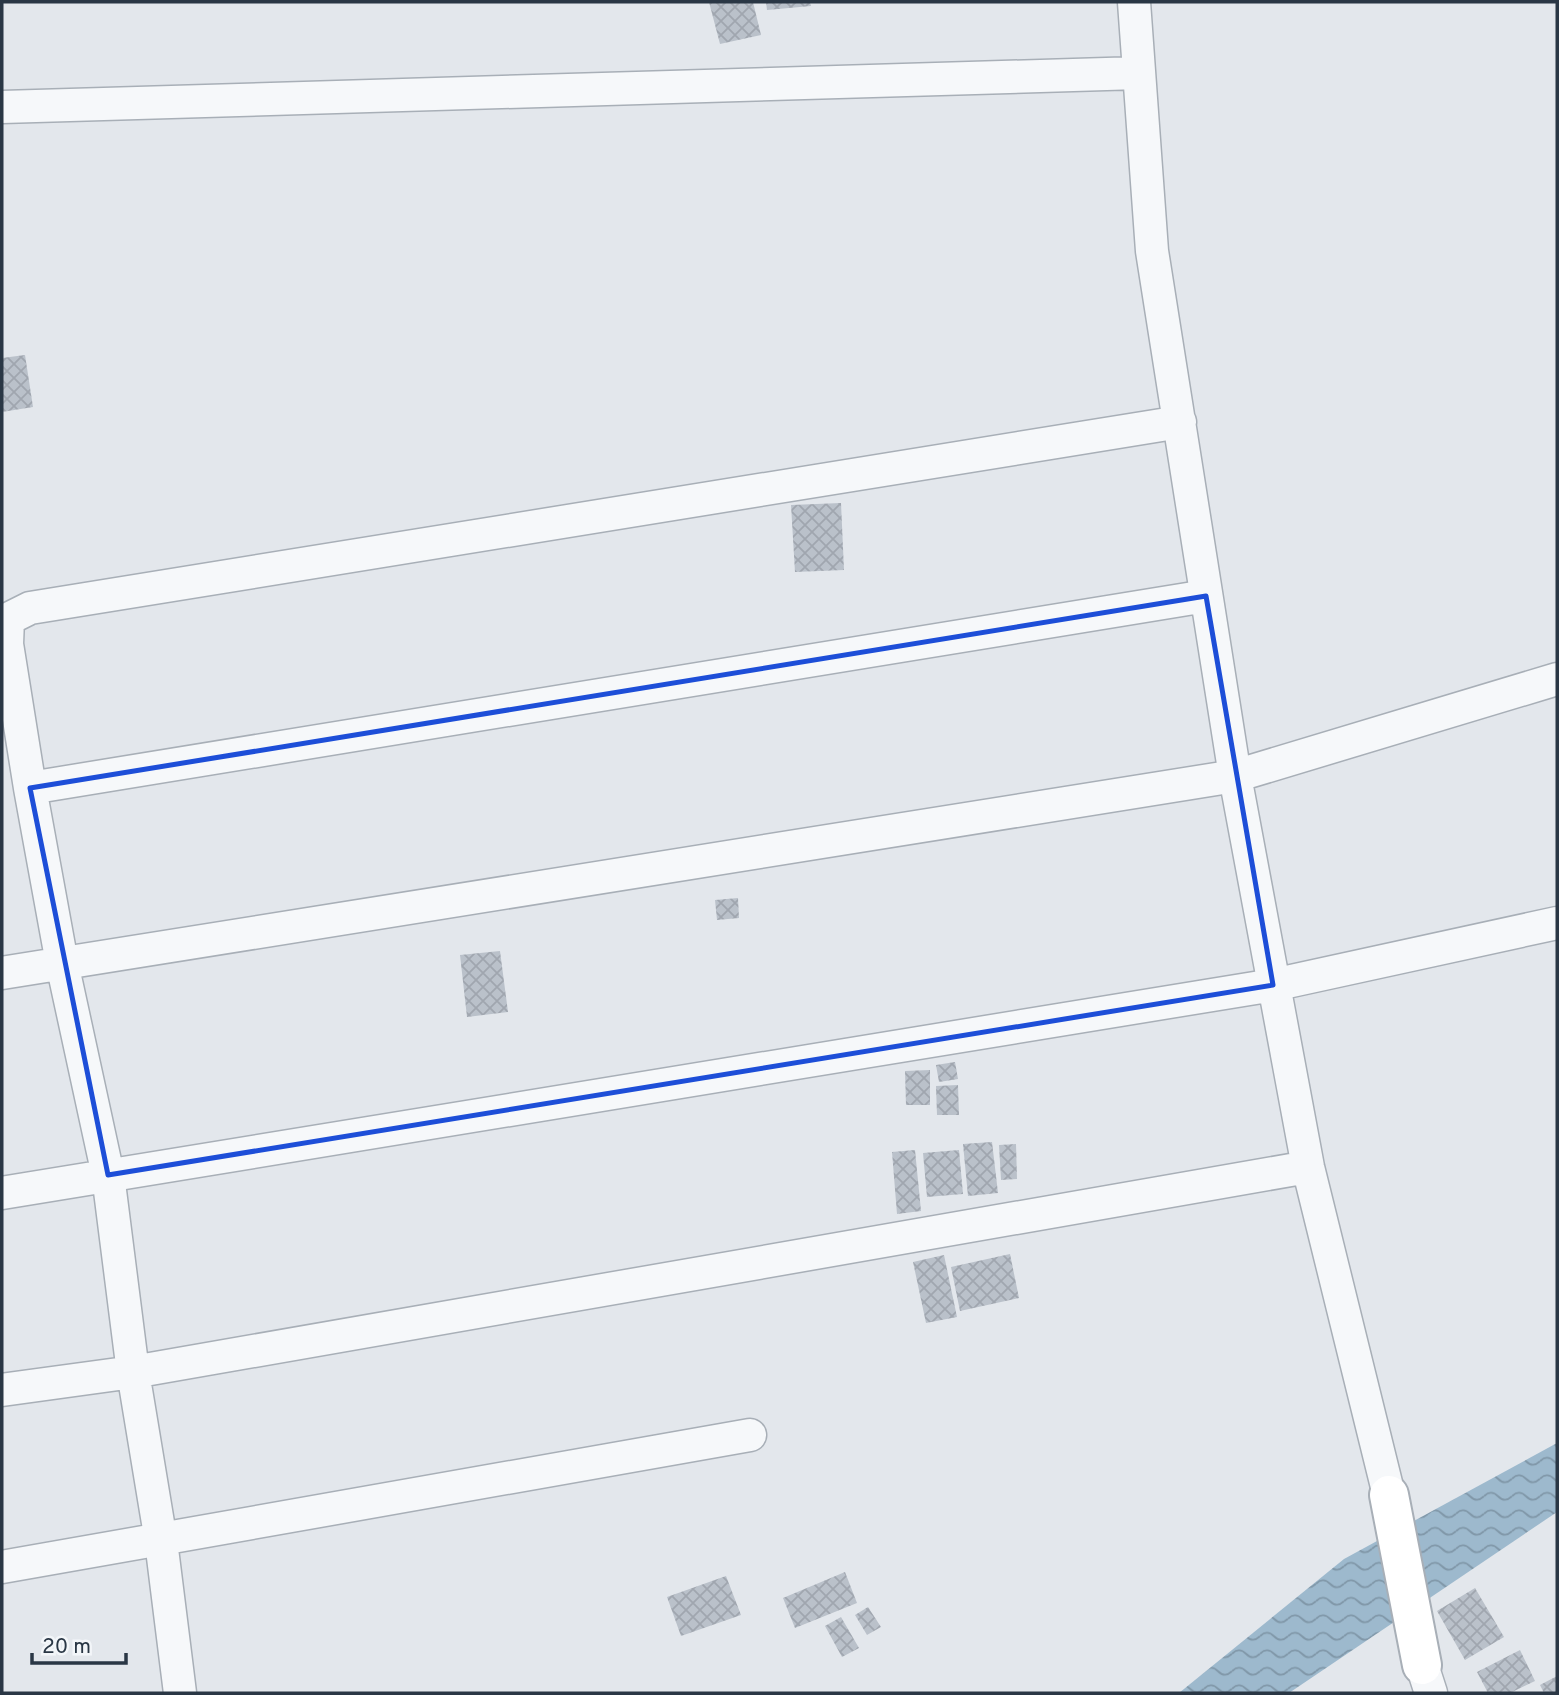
<svg xmlns="http://www.w3.org/2000/svg" width="1559" height="1695" font-family="Overpass,sans-serif">
<defs>
<pattern id="water-waves" width="16" height="10" patternUnits="userSpaceOnUse" patternTransform="scale(1.75)"><rect width="16" height="10" fill="#9db9cd"/><path d="M0 5q4-4 8 0t8 0" fill="none" stroke="#8097a8"/></pattern>
<pattern id="building-cross-hatch" width="8" height="8" patternUnits="userSpaceOnUse" patternTransform="scale(1.75)"><rect width="8" height="8" fill="#bac1ca"/><path d="M0 0l8 8M0 8l8-8" fill="none" stroke="#a0a6af"/></pattern>
</defs>
<rect width="100%" height="100%" fill="#e3e7ec"/>
<path fill="url(#water-waves)" d="M1557 1443V1512L1289 1693H1179L1344 1559Z"/>
<path fill="url(#building-cross-hatch)" d="M709 2H753L761 35 720 44Z
M766 2H810L811 6 767 10Z
M25 355 33 407 2 412V358Z
M841 503 844 570 795 572 791 505Z
M738 898 739 918 717 920 715 900Z
M500 951 508 1012 467 1017 460 955Z
M955 1062 958 1079 939 1082 936 1065Z
M930 1070V1105H906L905 1071Z
M958 1085 959 1115H937L936 1086Z
M992 1142 998 1193 968 1196 963 1144Z
M1016 1144 1017 1179 1001 1180 999 1145Z
M915 1150 921 1211 897 1214 892 1152Z
M959 1150 963 1194 927 1197 923 1153Z
M1010 1254 1019 1298 960 1311 951 1267Z
M944 1255 957 1317 926 1323 913 1262Z
M845 1572 857 1603 795 1628 783 1598Z
M726 1576 741 1615 681 1636 667 1597Z
M1475 1588 1504 1637 1465 1660 1437 1611Z
M868 1607 881 1627 867 1635 855 1615Z
M841 1617 859 1648 842 1657 825 1626Z
M1520 1650 1535 1681 1510 1693H1488L1477 1672Z
M1557 1676V1693H1544L1540 1685Z"/>
<g fill="none" stroke-linecap="round" stroke-linejoin="round">
<defs>
<path id="street" d="M1134 2 1152 251 1235 776 1308 1167 1389 1495
M2 107 1139 73
M30 788 1206 596
M2 973 1235 776 1557 679
M2 1193 1273 985 1557 923
M2 1390 133 1372 1308 1167
M2 1567 750 1435
M1422 1665 1431 1693
M180 1693 161 1541 133 1372 108 1175 62 963 30 788 7 644 8 619 30 608 1180 422"/>
<path id="secondary" d="M1389 1495 1422 1665"/>
</defs>
<use href="#street" stroke="#a8afb7" stroke-width="35"/>
<use href="#secondary" stroke="#a8afb7" stroke-width="42"/>
<use href="#street" stroke="#f6f8fa" stroke-width="32"/>
<use href="#secondary" stroke="#fff" stroke-width="38"/>
</g>
<path fill="none" stroke="#1d4ed8" stroke-width="5" stroke-linejoin="round" d="M1206 596 1273 985 108 1175 30 788Z"/>
<rect width="1559" height="1695" fill="none" stroke="#2a3745" stroke-width="7"/>
<path d="M32 1653v10h94v-10" fill="none" stroke="#2a3745" stroke-width="3.5"/>
<text x="42" y="1653" font-size="21" fill="#2a3745" stroke="#f3f6f9" stroke-width="5" paint-order="stroke">20 m</text>
</svg>
